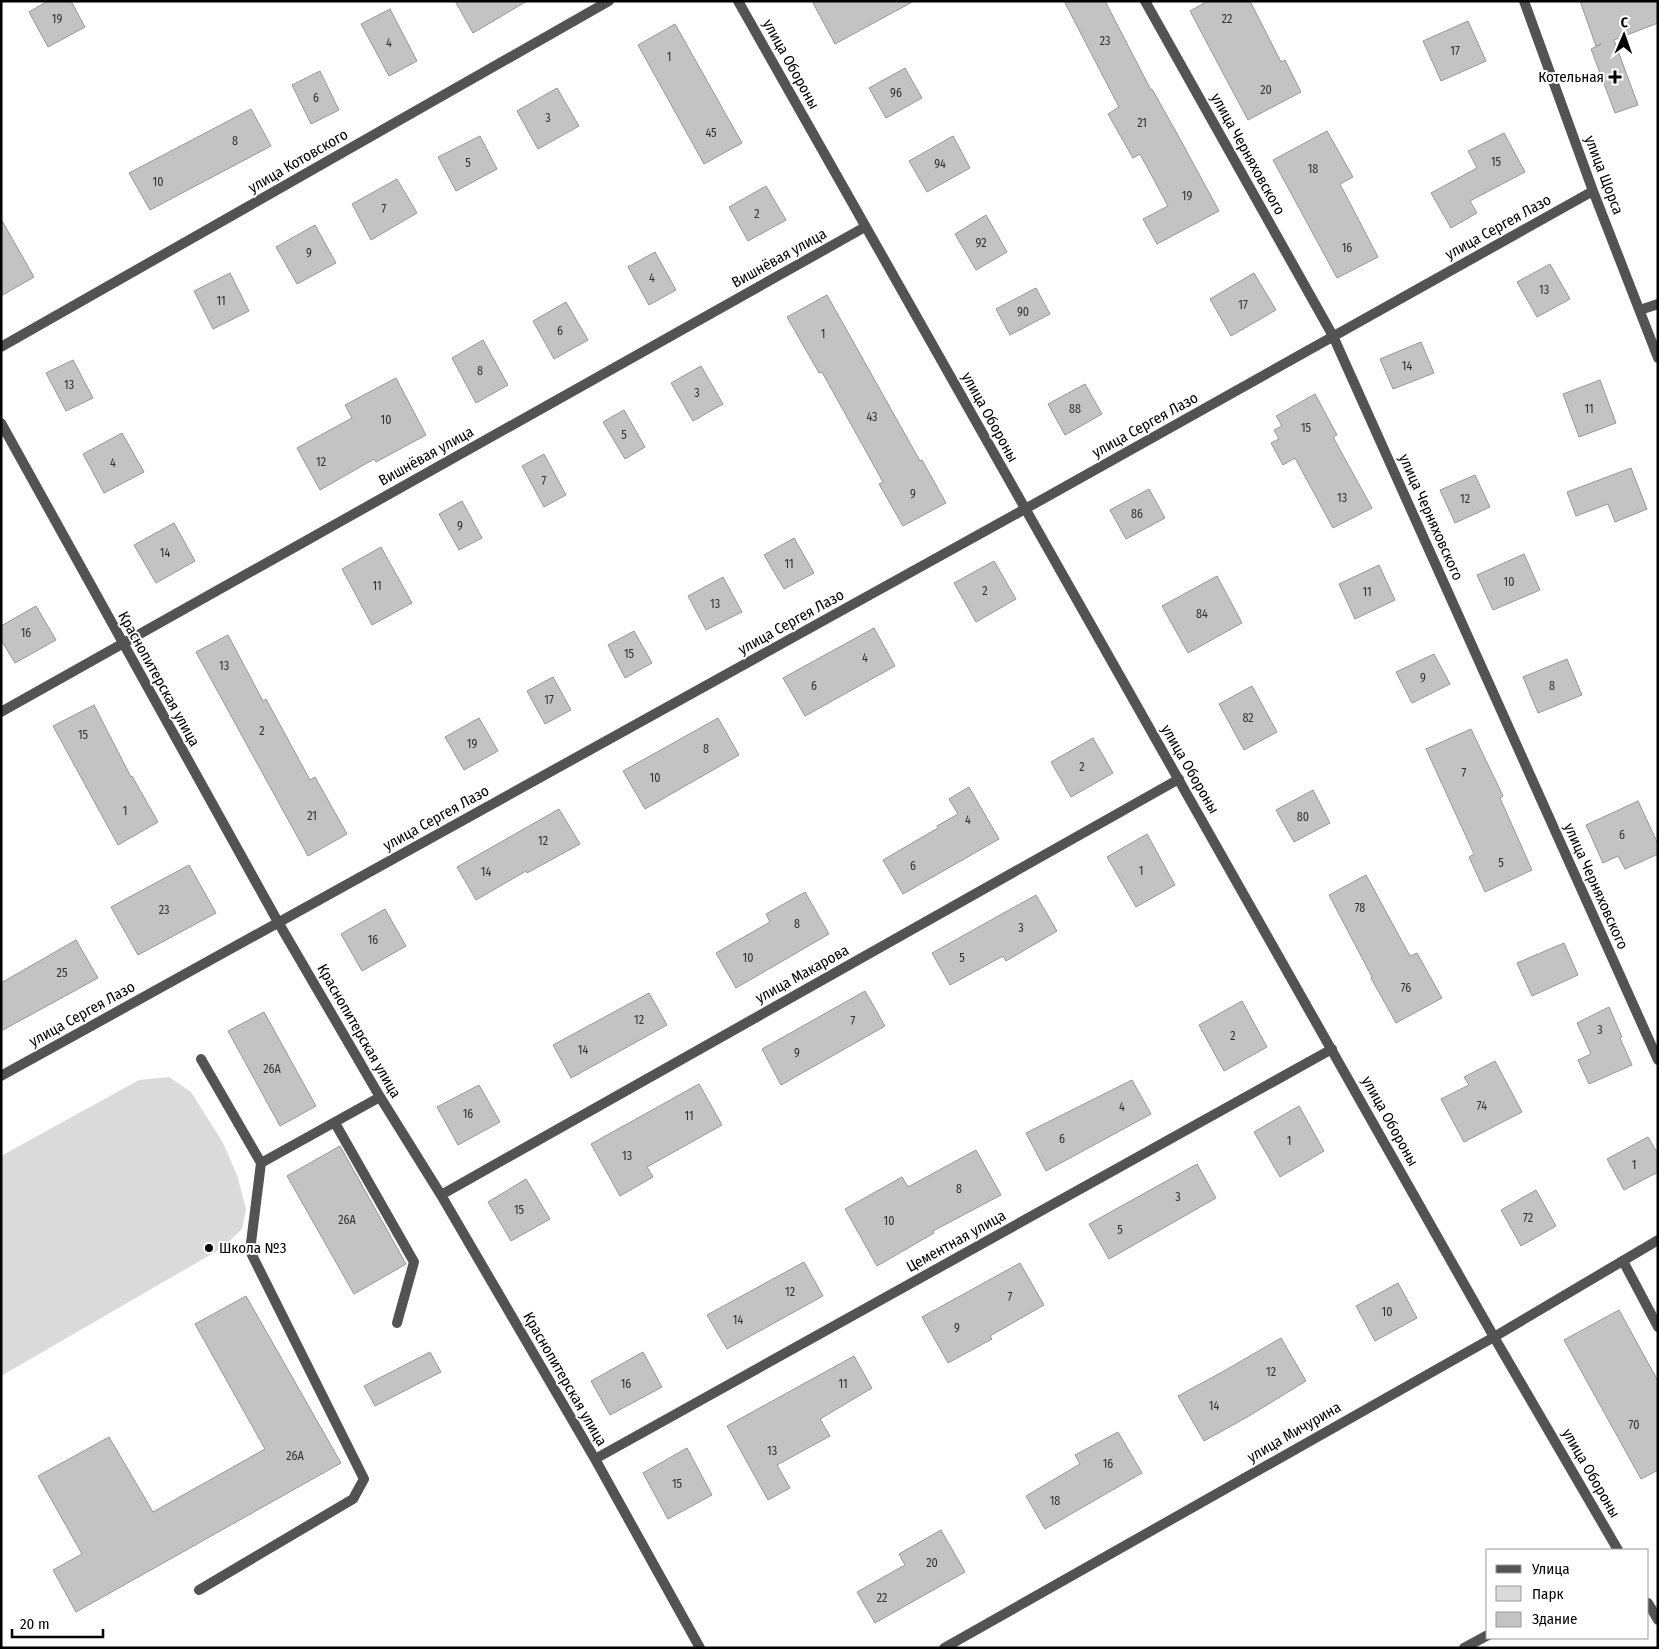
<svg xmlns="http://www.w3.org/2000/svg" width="1659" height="1649" font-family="'Fira Sans Condensed',sans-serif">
<rect width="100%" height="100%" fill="#fff"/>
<path fill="#dadada" d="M169 1077 191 1092 223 1143 237 1175 246 1209 242 1229 222 1248 1 1376V1156L139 1080Z"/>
<path fill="#c3c3c3" stroke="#979797" d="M48 1H71L85 27 48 47 29 12Z
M455 1H527L473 33Z
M812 1H914L835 44Z
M1064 1H1105L1151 90 1152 89 1180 139 1219 211 1157 244 1143 219 1168 206 1140 154 1133 158 1108 114 1119 107Z
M1208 1H1250L1281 62 1285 60 1301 92 1248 120 1190 11Z
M1580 1H1658V23L1614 40 1638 105 1615 113 1591 49 1601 44 1596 46Z
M390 9 417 61 389 76 361 24Z
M1468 21 1486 61 1441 81 1423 41Z
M675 24 742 143 704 164 638 45Z
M905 68 922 98 886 118 869 88Z
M320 71 339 110 311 124 292 85Z
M557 88 579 126 538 149 517 111Z
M251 109 271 146 150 210 129 173Z
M1327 131 1353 177 1340 184 1378 257 1337 278 1273 160Z
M1504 133 1525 172 1470 201 1477 213 1451 228 1431 193 1477 168 1468 151Z
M480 136 497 169 456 191 438 157Z
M953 136 970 168 927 192 909 161Z
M397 179 417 213 371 240 352 204Z
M766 186 786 220 748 241 729 207Z
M986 215 1007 252 976 270 955 234Z
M1 219 34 277 1 296Z
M315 225 336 263 297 284 276 247Z
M655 252 676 290 649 305 628 267Z
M1550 264 1570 299 1537 317 1517 282Z
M230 273 249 311 213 329 194 291Z
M1254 273 1276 310 1231 336 1210 299Z
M1036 288 1050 314 1010 335 996 309Z
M827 295 920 461 922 460 946 503 903 526 879 484 883 482 822 372 819 373 787 317Z
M566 302 588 340 554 359 533 321Z
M483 340 508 385 476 403 452 358Z
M1421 342 1434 373 1393 389 1380 359Z
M73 360 93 398 66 411 46 373Z
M701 366 723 404 693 421 671 383Z
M396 378 426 435 376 462 374 459 320 490 297 448 352 418 345 405Z
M1600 380 1616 423 1579 437 1563 394Z
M1085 384 1102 414 1065 435 1048 404Z
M1315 394 1337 435 1333 437 1372 508 1333 528 1295 458 1283 465 1271 443 1279 439 1274 430 1282 426 1276 416Z
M624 410 645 447 625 459 603 422Z
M122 433 144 472 104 493 83 454Z
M544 454 566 495 544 507 522 466Z
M1631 468 1647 509 1615 522 1608 504 1576 516 1567 492Z
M1475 475 1490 507 1455 523 1440 490Z
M1149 489 1165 518 1126 539 1110 510Z
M462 501 482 538 459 550 439 514Z
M174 523 195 561 156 583 134 545Z
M794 538 814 573 784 589 764 555Z
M381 547 412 603 372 625 342 569Z
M1524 554 1540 590 1493 610 1477 575Z
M994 561 1016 599 976 622 954 583Z
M1379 565 1395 600 1355 619 1339 584Z
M1217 576 1242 623 1188 653 1162 606Z
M723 577 742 612 706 630 688 596Z
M36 606 56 640 15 663 1 640V626Z
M874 628 895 666 805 716 783 678Z
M634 631 652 663 625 678 608 645Z
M228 635 263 701 266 699 310 780 315 777 347 834 308 856 196 652Z
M1434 654 1450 684 1412 703 1396 672Z
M1567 659 1582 695 1538 713 1523 677Z
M553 677 571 710 545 724 527 691Z
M1252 686 1277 732 1244 750 1219 704Z
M94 705 131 777 132 776 158 822 118 845 53 726Z
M479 718 498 751 464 770 445 737Z
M718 718 739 755 645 809 623 771Z
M1471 729 1503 796 1500 798 1532 870 1485 892 1469 857 1474 854 1426 749Z
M1093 738 1113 773 1071 797 1051 762Z
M969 787 999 839 903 894 883 860 938 828 937 826 958 814 949 799Z
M1313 790 1330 823 1294 842 1276 810Z
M1638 801 1658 844V854L1625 869 1618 856 1603 863 1586 825Z
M559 809 580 844 527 873 526 871 476 900 457 867Z
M1147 834 1175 885 1136 907 1107 857Z
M189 865 216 913 138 955 111 907Z
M1366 875 1410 956 1417 953 1442 998 1396 1023 1371 978 1372 977 1329 895Z
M805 892 829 934 736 988 716 953 770 922 766 914Z
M1036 895 1057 931 1006 961 1003 956 950 985 932 953Z
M385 909 406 946 362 971 341 934Z
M76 940 98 978 1 1031V983Z
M1564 943 1578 975 1532 996 1517 963Z
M865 991 885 1026 781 1085 762 1049Z
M649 993 667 1025 571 1078 553 1045Z
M1242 1001 1267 1047 1224 1071 1199 1025Z
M1609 1007 1622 1037 1620 1038 1632 1065 1589 1084 1578 1060 1591 1054 1577 1023Z
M264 1012 316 1106 280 1126 228 1031Z
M1495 1061 1522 1112 1464 1142 1441 1099 1469 1085 1464 1077Z
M1132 1080 1151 1114 1046 1171 1026 1133Z
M699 1084 722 1125 647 1167 653 1177 620 1196 591 1144Z
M479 1085 500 1122 458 1145 437 1107Z
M1299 1106 1324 1151 1280 1177 1254 1132Z
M1648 1137 1658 1154V1172L1624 1190 1607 1159Z
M340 1146 406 1264 354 1294 287 1176Z
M976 1150 1001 1195 933 1231 934 1233 877 1266 845 1209 902 1177 908 1187Z
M1197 1164 1216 1198 1109 1259 1089 1224Z
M526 1179 550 1219 511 1241 488 1202Z
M1536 1190 1556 1226 1521 1246 1501 1210Z
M804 1262 823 1296 727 1349 707 1315Z
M1020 1263 1044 1305 990 1336 992 1339 948 1363 922 1317Z
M1398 1283 1417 1318 1375 1341 1356 1306Z
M246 1296 341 1463 76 1612 53 1570 82 1554 38 1476 109 1437 153 1512 265 1449 195 1324Z
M1619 1310 1658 1381V1470L1641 1479 1564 1340Z
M1281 1338 1306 1381 1249 1416 1204 1441 1178 1396 1224 1371Z
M430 1352 441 1372 375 1406 364 1386Z
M643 1352 662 1387 610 1415 591 1381Z
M854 1356 872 1388 820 1419 830 1436 777 1465 790 1488 768 1500 727 1426Z
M1118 1432 1142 1473 1045 1529 1026 1496 1080 1464 1075 1455Z
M687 1448 712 1495 668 1519 643 1473Z
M941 1530 965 1572 875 1623 857 1592 905 1565 899 1554Z"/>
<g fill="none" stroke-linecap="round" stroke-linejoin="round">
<path stroke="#535353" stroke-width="10" d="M1640 310 1658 304
M201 1059 261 1163
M335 1123 414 1262 397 1323
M1623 1261 1658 1327
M199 1590 353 1499 364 1479 250 1251 261 1163 380 1097
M1464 1648 1488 1635"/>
<path stroke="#535353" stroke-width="10" d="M1145 1 1333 336 1658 1060
M1524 1 1593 191 1658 358
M1 347 609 1
M1 423 278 922 380 1097 441 1195 595 1459 700 1648
M1 712 865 227
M1 1076 1025 509 1593 191
M441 1195 1179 779
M595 1459 1332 1049"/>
<path stroke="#535353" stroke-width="10" d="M738 1 1494 1337 1618 1550
M1648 1603 1658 1620
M944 1648 1494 1337 1658 1240"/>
</g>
<g fill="#000" stroke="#fff" stroke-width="2">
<path d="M1612.5 69.5h5v5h5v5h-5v5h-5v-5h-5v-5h5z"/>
<circle cx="209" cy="1248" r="5"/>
</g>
<g text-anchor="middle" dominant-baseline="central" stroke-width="4" stroke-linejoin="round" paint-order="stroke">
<g font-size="12" fill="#313131">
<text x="57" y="19">19</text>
<text x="1227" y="19">22</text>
<text x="1105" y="41">23</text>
<text x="389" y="43">4</text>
<text x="1455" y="51">17</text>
<text x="669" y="57">1</text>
<text x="1266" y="90">20</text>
<text x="896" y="93">96</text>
<text x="316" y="98">6</text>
<text x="548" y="118">3</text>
<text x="1142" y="123">21</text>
<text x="711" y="133">45</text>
<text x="235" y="141">8</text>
<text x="1496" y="162">15</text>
<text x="468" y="163">5</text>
<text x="940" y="164">94</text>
<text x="1313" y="169">18</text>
<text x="158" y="182">10</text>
<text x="1187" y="196">19</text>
<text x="384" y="209">7</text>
<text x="757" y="214">2</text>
<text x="981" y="243">92</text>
<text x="1347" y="248">16</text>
<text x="309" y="253">9</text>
<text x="652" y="278">4</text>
<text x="1544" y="290">13</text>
<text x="221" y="301">11</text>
<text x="1243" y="305">17</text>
<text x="1023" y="312">90</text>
<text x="560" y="331">6</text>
<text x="823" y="334">1</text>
<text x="1407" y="366">14</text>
<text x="480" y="371">8</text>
<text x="69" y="385">13</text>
<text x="697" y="393">3</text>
<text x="1075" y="409">88</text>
<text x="1589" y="409">11</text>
<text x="872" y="417">43</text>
<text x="386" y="420">10</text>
<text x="1306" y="428">15</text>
<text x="624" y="435">5</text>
<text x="321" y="462">12</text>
<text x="113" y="463">4</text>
<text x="544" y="481">7</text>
<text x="913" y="494">9</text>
<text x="1342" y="498">13</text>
<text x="1465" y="499">12</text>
<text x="1137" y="514">86</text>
<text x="460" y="526">9</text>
<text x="165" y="553">14</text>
<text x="789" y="564">11</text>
<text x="1509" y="582">10</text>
<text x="377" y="586">11</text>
<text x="985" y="591">2</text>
<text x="1367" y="592">11</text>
<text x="715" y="604">13</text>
<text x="1202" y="614">84</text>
<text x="26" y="633">16</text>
<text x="629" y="654">15</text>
<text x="865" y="658">4</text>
<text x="224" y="666">13</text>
<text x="1423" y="678">9</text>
<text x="814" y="686">6</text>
<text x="1552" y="686">8</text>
<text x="549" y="700">17</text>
<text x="1248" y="718">82</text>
<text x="262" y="731">2</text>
<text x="83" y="735">15</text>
<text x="472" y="744">19</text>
<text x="706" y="749">8</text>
<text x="1082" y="767">2</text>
<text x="1464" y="773">7</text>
<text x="655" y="778">10</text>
<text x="125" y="811">1</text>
<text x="312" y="816">21</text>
<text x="1303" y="817">80</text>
<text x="968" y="820">4</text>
<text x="1622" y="835">6</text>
<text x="543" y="841">12</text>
<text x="1501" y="863">5</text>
<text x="913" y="866">6</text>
<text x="1141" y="871">1</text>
<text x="486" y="872">14</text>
<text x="1360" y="908">78</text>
<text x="164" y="910">23</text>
<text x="797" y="924">8</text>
<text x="1021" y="928">3</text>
<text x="373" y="940">16</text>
<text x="748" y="958">10</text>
<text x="962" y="958">5</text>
<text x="62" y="973">25</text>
<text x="1406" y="988">76</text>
<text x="639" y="1020">12</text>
<text x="853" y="1021">7</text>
<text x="1600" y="1030">3</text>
<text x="1233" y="1036">2</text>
<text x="583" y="1050">14</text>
<text x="797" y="1053">9</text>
<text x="272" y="1069">26А</text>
<text x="1482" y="1106">74</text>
<text x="1122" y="1107">4</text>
<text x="468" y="1114">16</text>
<text x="689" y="1116">11</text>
<text x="1062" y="1139">6</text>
<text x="1289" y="1141">1</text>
<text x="627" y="1156">13</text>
<text x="1634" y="1165">1</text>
<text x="959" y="1189">8</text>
<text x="1178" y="1197">3</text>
<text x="519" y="1210">15</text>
<text x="1528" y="1218">72</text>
<text x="347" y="1220">26А</text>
<text x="889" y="1221">10</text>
<text x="1120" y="1230">5</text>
<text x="790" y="1292">12</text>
<text x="1010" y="1297">7</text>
<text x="1387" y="1312">10</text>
<text x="738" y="1320">14</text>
<text x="957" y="1328">9</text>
<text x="1271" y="1372">12</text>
<text x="626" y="1384">16</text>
<text x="843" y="1384">11</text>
<text x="1214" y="1406">14</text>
<text x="1634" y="1425">70</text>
<text x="772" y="1451">13</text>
<text x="295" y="1456">26А</text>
<text x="1108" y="1464">16</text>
<text x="677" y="1484">15</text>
<text x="1055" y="1501">18</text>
<text x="932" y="1563">20</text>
<text x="882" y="1598">22</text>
</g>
<g font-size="15" fill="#000" stroke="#fff">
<text transform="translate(791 64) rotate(61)">улица Обороны</text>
<text transform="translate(1248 154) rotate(61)">улица Черняховского</text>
<text transform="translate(298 161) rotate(-30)">улица Котовского</text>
<text transform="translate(1604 175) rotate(69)">улица Щорса</text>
<text transform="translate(1498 227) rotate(-29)">улица Сергея Лазо</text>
<text transform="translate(779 258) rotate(-29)">Вишнёвая улица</text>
<text transform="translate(990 417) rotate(61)">улица Обороны</text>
<text transform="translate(1145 425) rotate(-29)">улица Сергея Лазо</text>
<text transform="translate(426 456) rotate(-29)">Вишнёвая улица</text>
<text transform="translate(1431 517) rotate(66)">улица Черняховского</text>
<text transform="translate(791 622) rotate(-29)">улица Сергея Лазо</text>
<text transform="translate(159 679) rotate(61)">Краснопитерская улица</text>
<text transform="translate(1190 769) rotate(60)">улица Обороны</text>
<text transform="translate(436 818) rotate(-29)">улица Сергея Лазо</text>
<text transform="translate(1596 886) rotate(66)">улица Черняховского</text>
<text transform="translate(802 974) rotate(-29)">улица Макарова</text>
<text transform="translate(82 1014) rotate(-29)">улица Сергея Лазо</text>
<text transform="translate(359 1031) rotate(60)">Краснопитерская улица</text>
<text transform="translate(1390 1121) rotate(61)">улица Обороны</text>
<text transform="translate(956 1241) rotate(-29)">Цементная улица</text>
<text transform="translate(565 1379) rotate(60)">Краснопитерская улица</text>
<text transform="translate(1294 1432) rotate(-30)">улица Мичурина</text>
<text transform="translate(1591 1473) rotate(60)">улица Обороны</text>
</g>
<g font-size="15" fill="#000" stroke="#fff" text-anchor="end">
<text x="1604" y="77">Котельная</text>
<text x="219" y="1248" text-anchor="start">Школа №3</text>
</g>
</g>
<rect width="1659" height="1649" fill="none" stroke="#000000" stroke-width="5"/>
<rect x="1486" y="1549" width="162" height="90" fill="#ffffff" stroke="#999999"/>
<rect x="1496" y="1565" width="25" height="8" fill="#535353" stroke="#999999"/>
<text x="1532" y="1574" font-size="15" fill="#000000">Улица</text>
<rect x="1496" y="1586" width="25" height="15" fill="#dadada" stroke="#999999"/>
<text x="1532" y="1599" font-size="15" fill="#000000">Парк</text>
<rect x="1496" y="1612" width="25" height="15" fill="#c3c3c3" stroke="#999999"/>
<text x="1532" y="1624" font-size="15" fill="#000000">Здание</text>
<g transform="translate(1624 35) rotate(2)" stroke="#ffffff" stroke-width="4" paint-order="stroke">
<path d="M0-4L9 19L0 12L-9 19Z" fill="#000000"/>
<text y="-8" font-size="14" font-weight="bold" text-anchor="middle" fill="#000000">С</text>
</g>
<path d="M12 1629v8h91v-8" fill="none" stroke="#000000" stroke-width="2.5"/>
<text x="20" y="1629" font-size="15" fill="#000000" stroke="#ffffff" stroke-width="4" paint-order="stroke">20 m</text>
</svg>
